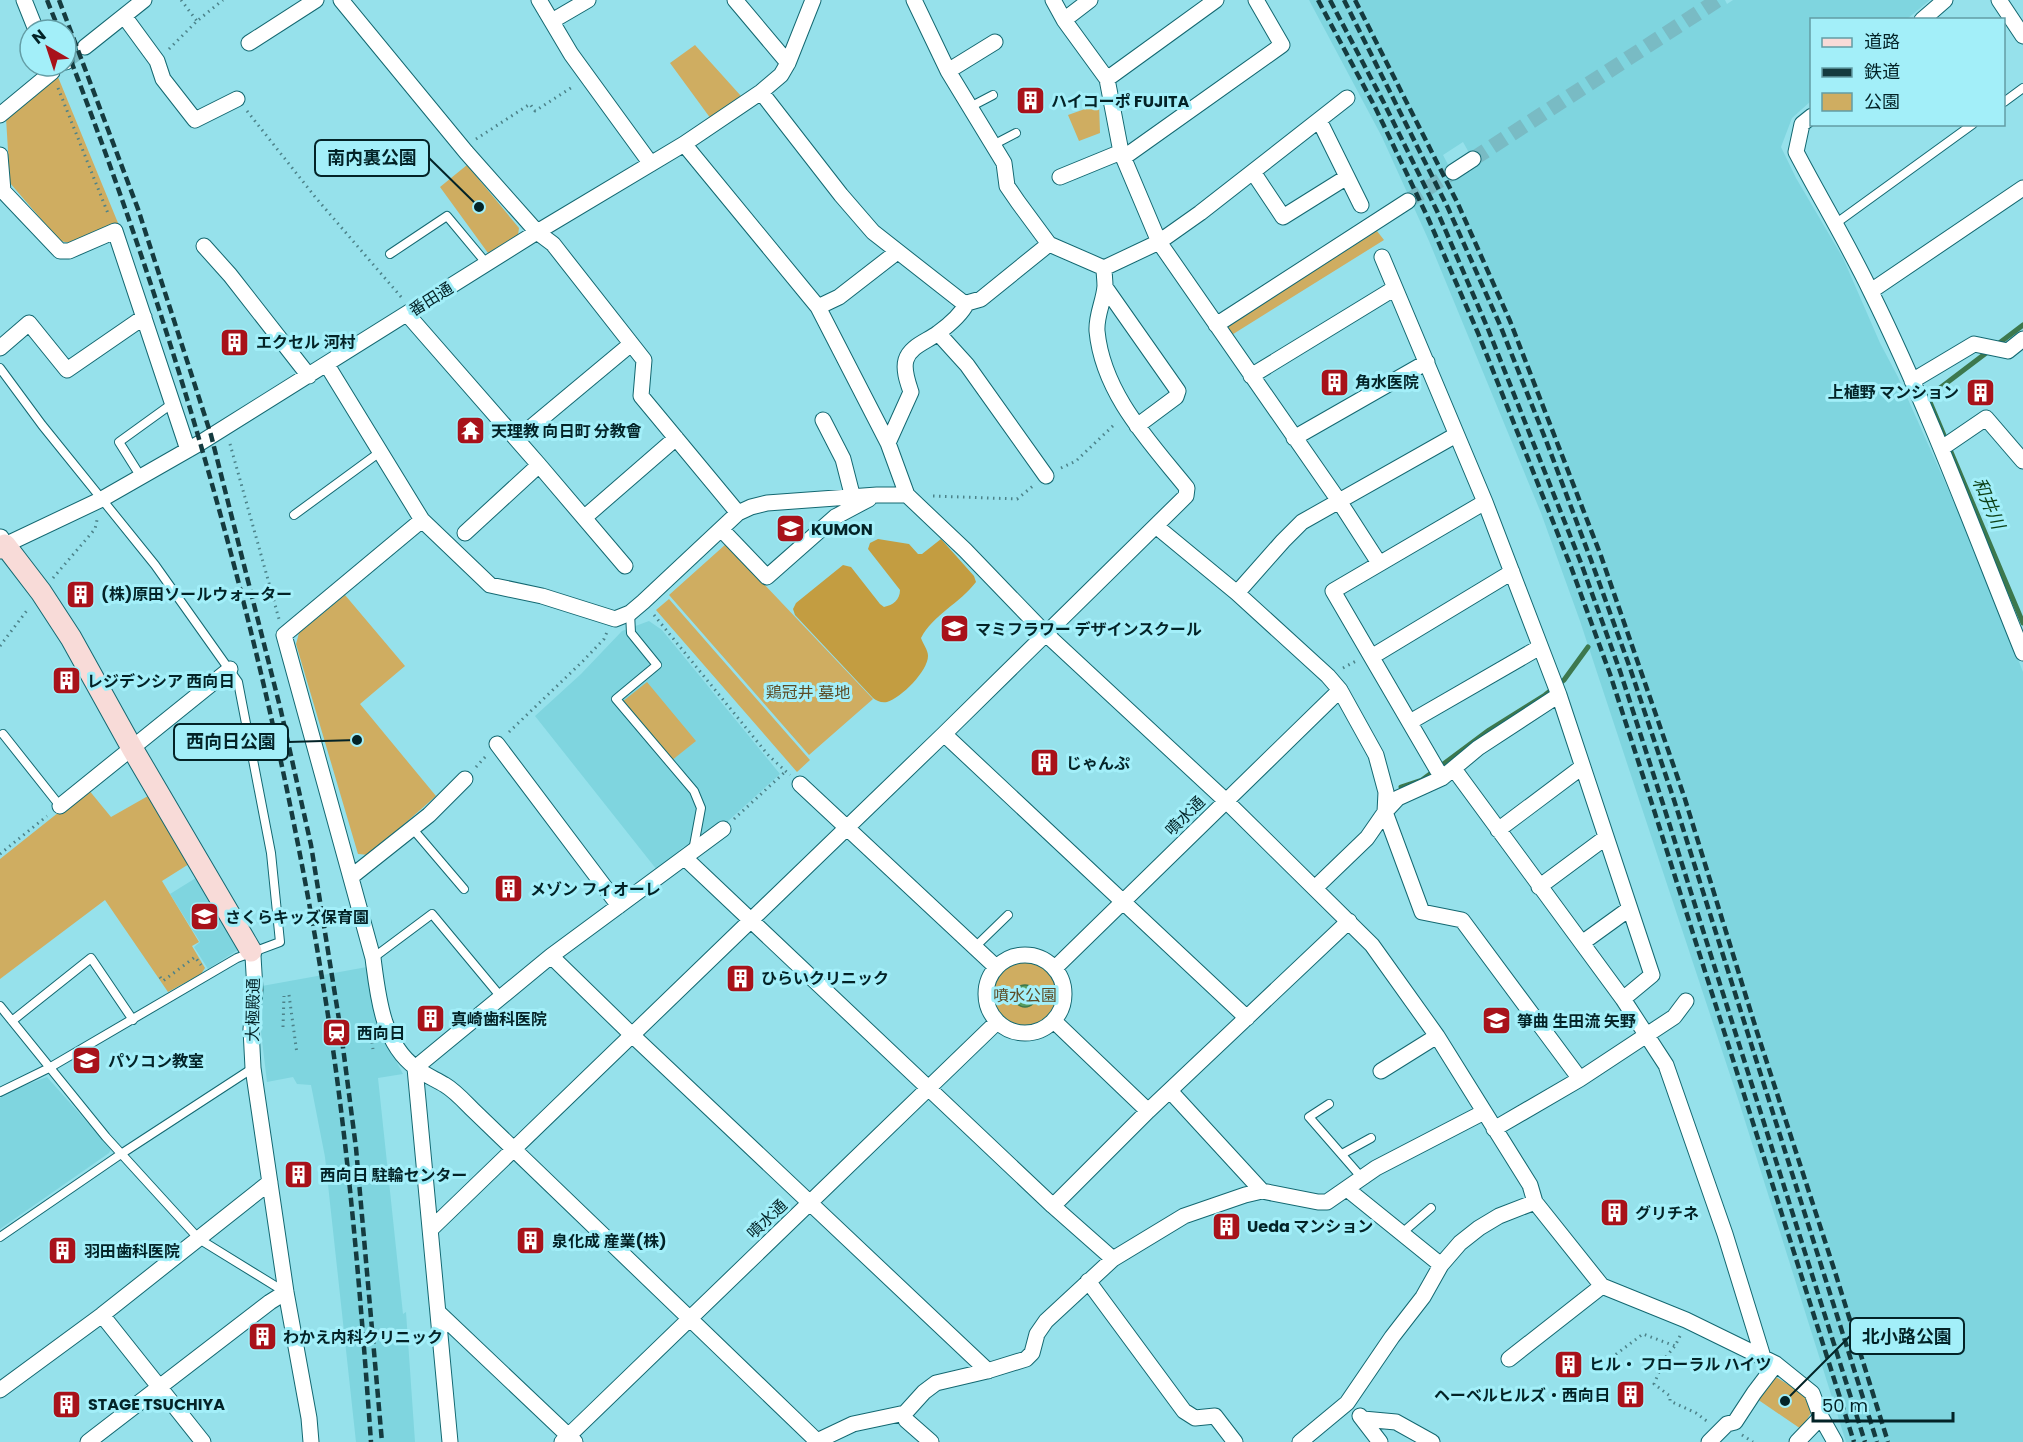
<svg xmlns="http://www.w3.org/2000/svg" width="2023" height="1442" font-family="Poppins,'Noto Sans JP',sans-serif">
<rect width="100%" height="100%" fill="#96e1eb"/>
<path fill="#7fd5df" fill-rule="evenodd" d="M1309 0H1725L1727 4 1733 0H1930L1907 19 1812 20 1811 101 1792 118 1781 147 1796 178 1843 258 1880 343 1898 377 1974 547 2023 672V1442H1846L1740 1105 1580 621 1541 513 1429 241 1382 137ZM1463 142 1477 167 1456 180 1443 155Z
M649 621 662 630 780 774 726 823 705 837 683 847 657 870 535 716 581 674 622 631Z
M199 876 241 948 208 969 194 947 200 942 170 894Z
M367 967 386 1042 403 1074 378 1078 403 1314 406 1312 415 1442H356L325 1157 311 1085 297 1084 293 1077 267 1082 259 1015 262 986Z
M47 1077 111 1149 109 1153 0 1229V1098L12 1090Z"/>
<path fill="#cfad61" d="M695 45 741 96 711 119 670 63Z
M58 77 118 223 70 243 60 241 10 183 6 118Z
M1099 104 1100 133 1079 141 1068 115Z
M467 165 519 228 518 235 488 253 440 187Z
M1377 231 1384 240 1230 336 1224 328Z
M726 544 873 699 809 755 669 595Z
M345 595 405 666 360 704 436 796 369 855 358 854 296 644 299 633Z
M669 599 810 760 797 772 656 610Z
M647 682 696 741 671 761 622 702Z
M88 789 111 817 148 796 189 864 162 881 199 942 192 946 205 968 201 974 168 992 105 900 0 979V859Z
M993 995a33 33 0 1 1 66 0a33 33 0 1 1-66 0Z
M1776 1377 1805 1395 1811 1413 1801 1429 1757 1399 1772 1378Z"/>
<path fill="#c39d41" d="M878 539 909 544 918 554H922L941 539 974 576 976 582C960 603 933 615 921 638 923 644 928 650 928 656 928 671 901 698 887 702 881 703 877 701 873 698L795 615 793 609 796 603 843 565 851 567 880 604 884 607C893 605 900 600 900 590L868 549 870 543Z"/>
<path fill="#569c5d" stroke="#3d784d" stroke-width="1.5" d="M1014 996a11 11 0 1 1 22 0a11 11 0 1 1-22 0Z"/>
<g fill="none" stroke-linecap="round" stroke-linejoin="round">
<path stroke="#3d784d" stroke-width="5" d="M2023 325 1936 391 1927 395 2023 623
M1401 787 1422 780 1489 730 1545 695 1564 680 1588 647"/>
<path stroke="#79bbc4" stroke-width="15" stroke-dasharray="15 8" stroke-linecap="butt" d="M66 61 85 47
M1473 159 1718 0
M1408 201 1453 172"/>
<defs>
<path id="lane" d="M2004 102 2023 88
M970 107 993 95
M993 145 1016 133
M1835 224 1973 124
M390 254 447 216 487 264
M0 368 42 425 155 565 238 682 271 853 280 942 237 958 49 1068 0 1092
M141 477 119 442 173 403
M294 515 380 452
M630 613 631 633 657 665 616 699 694 791 701 808 693 851
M3 734 60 806
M412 828 464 889
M975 947 1008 915
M373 958 432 914 501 997
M0 1006 106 1137 199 1239 285 1292
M12 1021 91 958 133 1020
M1329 1104 1309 1117 1362 1178
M1342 1154 1371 1138
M1402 1233 1431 1208
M0 1237 121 1154 253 1068"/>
<path id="street" d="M24 0 36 30
M341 0 466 152 537 232 553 244 644 360 641 396 738 513
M539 0 571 54 651 164
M735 0 788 63
M914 0 948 71 1004 163 1007 186 1018 202 1049 244 1104 268
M1053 0 1064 20 1107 79 1121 152 1159 242 1339 501 1379 563
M1999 0 2023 36
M124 16 157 61 163 79 195 120 237 99
M1064 20 1090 0
M1922 20 1945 0
M552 21 588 0
M249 43 316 0
M85 47 144 0
M66 62V61
M948 71 995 42
M1107 79 1216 0
M761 92 841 195 873 232 961 301 967 303
M0 115 52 72 50 66
M1812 116 1802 124 1796 152C1820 198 1848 244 1871 292 1929 409 1974 532 2023 653
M1319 120 1361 205
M684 144 818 307 888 443 907 495 965 550 1046 634 1226 801 1372 945 1437 1036 1530 1185 1535 1202 1602 1286 1686 1320 1776 1364 1812 1393 1821 1417 1835 1442
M0 155 3 191 60 251H69L115 231 188 450
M1123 158 1282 45 1256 0
M1253 172 1283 217 1347 177
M1453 172 1473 159
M1060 177 1121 152
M204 246 230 275 309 376
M1382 257 1485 502 1559 695 1652 975 1623 999
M1105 287 1178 391 1176 397 1137 426
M1871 291 2023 188
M818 307 839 297 897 252
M407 314 539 465 625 566
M1216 325 1408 201
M938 333 967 365 1046 476
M0 348 29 323 67 370 144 317
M327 365 422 520 490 585 542 596 615 619 630 613 643 602 738 513 751 507 767 503 877 495H907
M1251 376 1395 288
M1912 381 1974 344 2008 351 2023 339
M823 420 843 459 853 498
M1294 438 1427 362
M517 439 631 344
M888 443 911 392C908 383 903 370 906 360 910 346 928 341 938 333 949 325 961 315 967 303L981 299 1049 244
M1942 448 1986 418 2023 461
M585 517 676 438
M422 520 284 635 373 958C378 996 382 1043 416 1068 425 1075 435 1079 445 1085 455 1091 464 1101 473 1110L818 1442
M1157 527 1237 593 1328 676 1340 690 1376 755 1386 792 1385 812 1422 912 1462 920 1580 1079
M721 529 767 577 835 517 869 499
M465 533 539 465
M1 537 5 545 102 499 200 443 537 232 684 144 761 92 781 75 788 63 813 0
M1237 593 1283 541 1302 522 1456 435
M1373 656 1512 572
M1410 722 1540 647
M944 734 1247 1018
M497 744 619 906
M1454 769 1623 999 1666 1065 1725 1234 1763 1357
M1442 778 1333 591 1485 502
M800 784 996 967
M60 806 230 669
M1498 830 1582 767
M685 858 1053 1206 1113 1259
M351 877 429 815 465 779
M1539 887 1605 838
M1315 888 1367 838 1385 812 1398 798 1442 778 1478 748 1559 695
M1582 943 1629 909
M251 951 253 956 255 990 251 1029 253 1068 286 1292 309 1418 311 1442
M986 994a39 39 0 1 1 78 0a39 39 0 1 1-78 0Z
M551 956 631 1034 988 1371
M1055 968 1340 690
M1054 1021 1148 1111
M1381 1071 1437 1036
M1171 1092 1262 1191 1318 1202H1327L1376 1168 1484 1112
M1494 1129 1580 1079 1674 1017 1686 1001
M1347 1189 1441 1265
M1053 1206 1148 1111 1349 921
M431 1229 944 734 1186 496 1187 488C1150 442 1103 394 1097 331 1096 315 1104 301 1105 286 1105 280 1104 274 1104 268L1159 242 1200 213 1347 98
M1088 1281 1184 1411 1195 1418 1215 1416 1235 1442
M440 1314 575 1442
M102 1315 203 1442
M1509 1359 1602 1286
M0 1390 102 1315 270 1182
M905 1413 906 1420 931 1442
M1360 1416 1380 1442
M1363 1419 1396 1422 1432 1442
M88 1442 270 1302 286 1292
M450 1442 415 1068 551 956 723 829
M562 1442 997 1022
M815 1442 853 1424 905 1413 924 1392 936 1383 987 1371 1026 1359 1032 1353 1037 1334 1046 1321 1113 1259 1184 1216 1245 1195 1262 1191
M1300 1442 1347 1403 1392 1337 1423 1297 1441 1265 1460 1243 1479 1228 1499 1216 1535 1202
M1709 1442 1727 1424 1735 1422 1754 1393 1776 1364
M1797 1442 1821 1417"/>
<path id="secondary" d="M0 548 5 545 41 592 71 638 132 748 251 951"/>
</defs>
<use href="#lane" stroke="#136871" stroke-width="10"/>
<use href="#street" stroke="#136871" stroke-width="17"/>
<use href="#secondary" stroke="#136871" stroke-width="23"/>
<path stroke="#4c8289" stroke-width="3" stroke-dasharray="1.5 4.5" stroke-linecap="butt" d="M181 0 197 21
M169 49 197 21 223 0
M58 88 109 216
M247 111 316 198 402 298
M476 139 530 104 535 111 574 86
M230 444 279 619
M1061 468 1076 461 1116 423
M933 496 1017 499 1033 486
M53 578 95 529 97 520
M654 615 769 756 790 775
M0 646 28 609
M1343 668 1356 661
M509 732 583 661 604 639 607 632
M476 767 486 756
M734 819 786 771
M0 854 47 816
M160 977 163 981 195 957 201 965
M289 995 297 1054
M283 1027 284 996
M371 1036 373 1049
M1680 1336 1675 1346 1665 1358 1654 1384 1670 1396V1401L1696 1413 1708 1422
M1611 1358 1643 1334 1675 1346
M1742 1435 1753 1442"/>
<use href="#lane" stroke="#fff" stroke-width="8"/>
<use href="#street" stroke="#fff" stroke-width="15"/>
<use href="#secondary" stroke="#f8dbd8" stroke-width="21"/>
<path stroke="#153b3f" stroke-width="4.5" stroke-dasharray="9 4.5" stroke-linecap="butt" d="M47 0 59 30
M59 0 138 209 211 435 281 711 311 845 341 1032 356 1148 382 1442
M1318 0 1375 107 1428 218 1478 333 1571 567 1610 674 1653 807 1854 1442
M1330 0 1384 103 1438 213 1488 329 1581 563 1620 671 1663 804 1865 1442
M1344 0 1448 208 1500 325 1547 443 1591 560 1630 668 1674 800 1877 1442
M1355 0 1458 204 1510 321 1601 556 1684 796 1757 1032 1835 1272 1888 1442
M66 48C183 349 271 664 323 984 348 1135 360 1289 371 1442"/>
</g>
<defs>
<symbol id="building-square" viewBox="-11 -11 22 22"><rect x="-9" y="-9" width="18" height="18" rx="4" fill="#a8121a" stroke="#a3eff9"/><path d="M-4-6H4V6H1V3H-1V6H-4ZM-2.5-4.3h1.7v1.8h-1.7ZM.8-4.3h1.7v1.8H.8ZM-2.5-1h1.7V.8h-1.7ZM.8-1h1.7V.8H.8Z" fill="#fff"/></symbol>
<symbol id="temple-square" viewBox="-11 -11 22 22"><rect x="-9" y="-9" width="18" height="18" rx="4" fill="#a8121a" stroke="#a3eff9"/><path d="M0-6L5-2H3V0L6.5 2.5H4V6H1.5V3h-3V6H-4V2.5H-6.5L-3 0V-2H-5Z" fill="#fff"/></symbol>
<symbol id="school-square" viewBox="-11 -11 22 22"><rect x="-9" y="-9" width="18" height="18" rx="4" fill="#a8121a" stroke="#a3eff9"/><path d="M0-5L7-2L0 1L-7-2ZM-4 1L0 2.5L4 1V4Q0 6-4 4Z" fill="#fff"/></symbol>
<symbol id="station-square" viewBox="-11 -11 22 22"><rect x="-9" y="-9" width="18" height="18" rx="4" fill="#a8121a" stroke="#a3eff9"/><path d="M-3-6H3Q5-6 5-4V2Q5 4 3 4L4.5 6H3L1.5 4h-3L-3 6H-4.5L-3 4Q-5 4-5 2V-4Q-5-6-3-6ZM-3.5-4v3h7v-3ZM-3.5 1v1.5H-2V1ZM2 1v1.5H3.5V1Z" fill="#fff"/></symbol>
</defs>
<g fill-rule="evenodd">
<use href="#building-square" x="1014" y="84" width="33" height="33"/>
<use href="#building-square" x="218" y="326" width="33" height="33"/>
<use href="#building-square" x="1318" y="366" width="33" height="33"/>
<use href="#building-square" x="1964" y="376" width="33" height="33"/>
<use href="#temple-square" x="454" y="414" width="33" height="33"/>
<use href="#school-square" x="774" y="512" width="33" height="33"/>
<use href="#building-square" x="64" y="578" width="33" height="33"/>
<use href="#school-square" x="938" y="612" width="33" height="33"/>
<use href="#building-square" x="50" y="664" width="33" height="33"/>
<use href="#building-square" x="1028" y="746" width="33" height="33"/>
<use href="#building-square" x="492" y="872" width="33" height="33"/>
<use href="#school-square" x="188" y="900" width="33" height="33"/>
<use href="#building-square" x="724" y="962" width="33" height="33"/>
<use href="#building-square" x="414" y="1002" width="33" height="33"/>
<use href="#school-square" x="1480" y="1004" width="33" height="33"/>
<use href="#station-square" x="320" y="1016" width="33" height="33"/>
<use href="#school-square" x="70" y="1044" width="33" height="33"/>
<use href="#building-square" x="282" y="1158" width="33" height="33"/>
<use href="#building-square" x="1598" y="1196" width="33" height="33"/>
<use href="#building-square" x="1210" y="1210" width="33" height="33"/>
<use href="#building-square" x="514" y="1224" width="33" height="33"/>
<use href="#building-square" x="46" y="1234" width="33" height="33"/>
<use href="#building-square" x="246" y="1320" width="33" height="33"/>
<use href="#building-square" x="1552" y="1348" width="33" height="33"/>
<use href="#building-square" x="1614" y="1378" width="33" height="33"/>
<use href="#building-square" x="50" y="1388" width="33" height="33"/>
</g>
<g text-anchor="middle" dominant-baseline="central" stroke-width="6" stroke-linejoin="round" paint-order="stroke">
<g font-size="16" font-weight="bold" fill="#032327" stroke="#a3eff9" text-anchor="start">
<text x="1051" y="101">ハイコーポ FUJITA</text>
<text x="256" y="342">エクセル 河村</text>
<text x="1355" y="382">角水医院</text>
<text x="1959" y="392" text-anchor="end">上植野 マンション</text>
<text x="491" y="431">天理教 向日町 分教會</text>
<text x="811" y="529">KUMON</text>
<text x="101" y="594">(株)原田ソールウォーター</text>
<text x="975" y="629">マミフラワー デザインスクール</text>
<text x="87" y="681">レジデンシア 西向日</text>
<text x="1066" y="763">じゃんぷ</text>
<text x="530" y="889">メゾン フィオーレ</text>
<text x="225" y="917">さくらキッズ保育園</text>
<text x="761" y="978">ひらいクリニック</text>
<text x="451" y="1019">真崎歯科医院</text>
<text x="1517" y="1021">箏曲 生田流 矢野</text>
<text x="357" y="1033">西向日</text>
<text x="108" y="1061">パソコン教室</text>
<text x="320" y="1175">西向日 駐輪センター</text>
<text x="1635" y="1213">グリチネ</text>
<text x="1247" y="1226">Ueda マンション</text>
<text x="552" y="1241">泉化成 産業(株)</text>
<text x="84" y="1251">羽田歯科医院</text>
<text x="283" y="1337">わかえ内科クリニック</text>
<text x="1589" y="1364">ヒル・ フローラル ハイツ</text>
<text x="1610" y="1395" text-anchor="end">ヘーベルヒルズ・西向日</text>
<text x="88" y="1404">STAGE TSUCHIYA</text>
</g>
<g font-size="16" fill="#032327" stroke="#a3eff9">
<text transform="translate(431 299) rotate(-32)">番田通</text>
<text transform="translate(1185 816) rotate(-45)">噴水通</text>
<text transform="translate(253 1010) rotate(-89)">大極殿通</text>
<text transform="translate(767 1219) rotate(-44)">噴水通</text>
</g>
<g font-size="16" fill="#5c4c26" stroke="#a3eff9">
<text x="808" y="692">鶏冠井 墓地</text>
<text x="1025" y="995">噴水公園</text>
</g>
<g font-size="18" font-style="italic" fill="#0d4117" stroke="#a3eff9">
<text transform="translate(1989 503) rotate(67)">和井川</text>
</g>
</g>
<path fill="none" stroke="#032327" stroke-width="2" d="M479 207L429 158M357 740L288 742M1785 1401L1850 1336"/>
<g fill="#032327" stroke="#a3eff9" stroke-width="2">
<circle cx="479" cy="207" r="6"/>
<circle cx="357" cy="740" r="6"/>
<circle cx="1785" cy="1401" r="6"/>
</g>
<g fill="#a3eff9" stroke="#032327" stroke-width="2">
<rect x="315" y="140" width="114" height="36" rx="6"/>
<rect x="174" y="724" width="114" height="36" rx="6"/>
<rect x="1850" y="1318" width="114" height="36" rx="6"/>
</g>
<g font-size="18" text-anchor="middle" font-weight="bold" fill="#032327">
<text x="372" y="164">南内裏公園</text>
<text x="231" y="748">西向日公園</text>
<text x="1907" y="1343">北小路公園</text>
</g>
<rect x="1810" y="18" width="195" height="108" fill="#a3eff9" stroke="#639da5" stroke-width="1.5"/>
<rect x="1822" y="38" width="30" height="9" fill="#f8dbd8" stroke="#639da5" stroke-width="1.5"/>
<text x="1864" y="48" font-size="18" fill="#032327">道路</text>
<rect x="1822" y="68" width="30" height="9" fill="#153b3f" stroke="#639da5" stroke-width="1.5"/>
<text x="1864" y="78" font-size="18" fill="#032327">鉄道</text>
<rect x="1822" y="93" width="30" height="18" fill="#cfad61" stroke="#639da5" stroke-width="1.5"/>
<text x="1864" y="108" font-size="18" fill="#032327">公園</text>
<g transform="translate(48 48) rotate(321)"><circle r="28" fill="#a3eff9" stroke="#639da5" stroke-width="1.5"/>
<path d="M0-4.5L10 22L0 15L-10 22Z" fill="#a8121a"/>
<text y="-9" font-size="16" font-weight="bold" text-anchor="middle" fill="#032327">N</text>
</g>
<path d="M1813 1412v9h140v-9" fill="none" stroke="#032327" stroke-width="3"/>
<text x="1822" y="1412" font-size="18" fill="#032327" stroke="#a3eff9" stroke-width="4.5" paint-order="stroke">50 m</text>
</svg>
